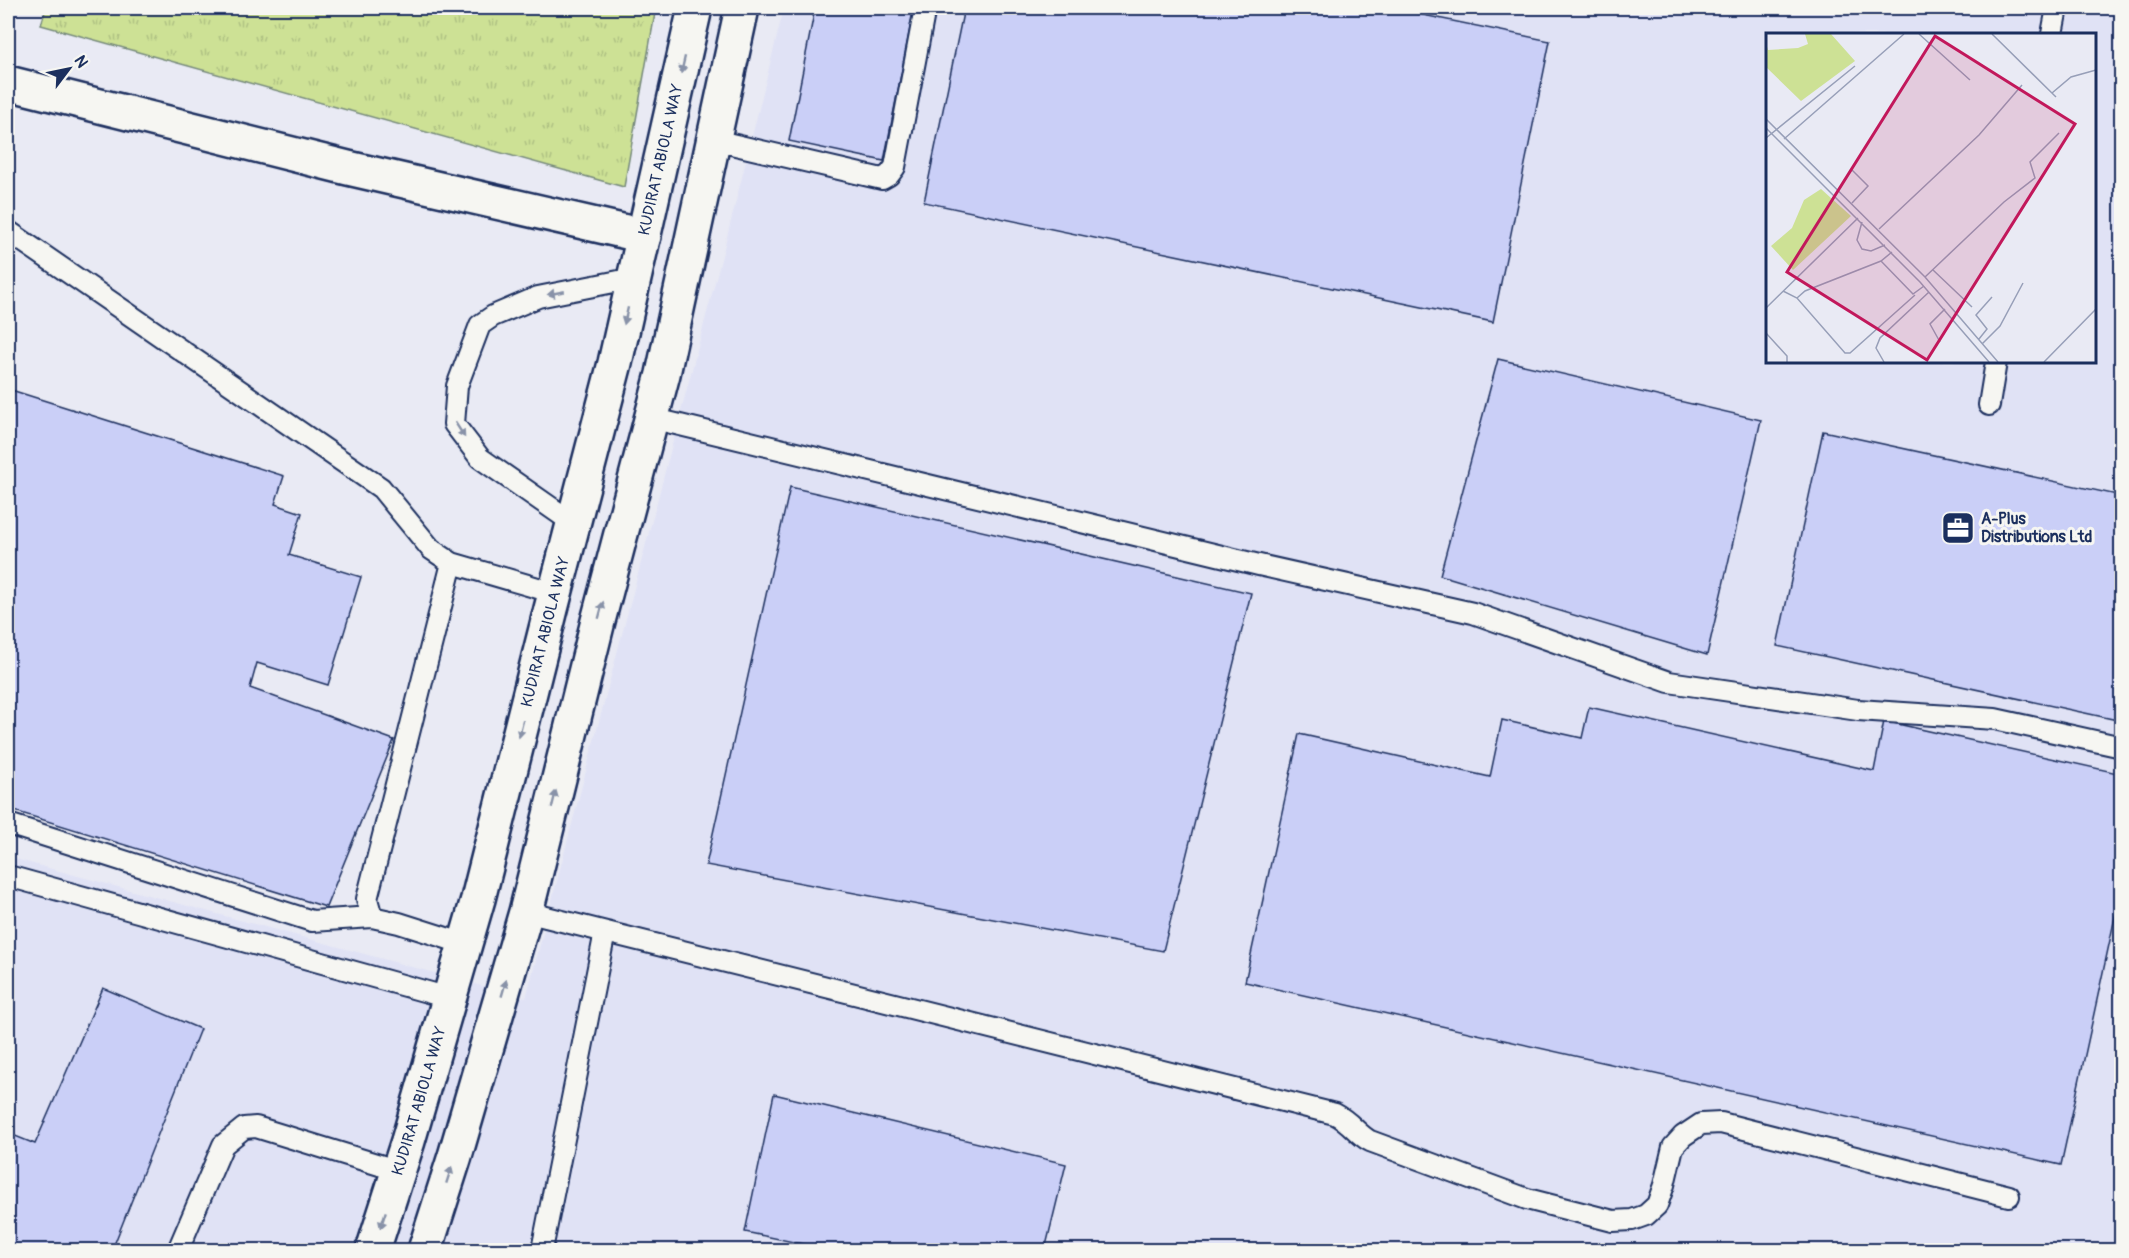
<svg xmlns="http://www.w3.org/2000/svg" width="2129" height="1258" font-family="Pangolin,sans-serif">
<defs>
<pattern id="grass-tufts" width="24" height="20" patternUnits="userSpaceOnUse" patternTransform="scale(1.5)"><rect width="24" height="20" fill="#cde195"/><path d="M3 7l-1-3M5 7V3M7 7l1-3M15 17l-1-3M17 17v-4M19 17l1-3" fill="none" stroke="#afc183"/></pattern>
</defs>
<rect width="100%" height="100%" fill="#e9eaf4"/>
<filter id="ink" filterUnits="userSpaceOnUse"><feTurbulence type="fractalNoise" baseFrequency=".0167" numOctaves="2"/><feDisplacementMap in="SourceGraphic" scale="12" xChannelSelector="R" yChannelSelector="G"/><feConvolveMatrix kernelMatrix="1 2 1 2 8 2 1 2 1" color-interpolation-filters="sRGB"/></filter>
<g filter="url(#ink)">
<path fill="#e0e2f5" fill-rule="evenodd" d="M784 8H2121V1250H8V857L526 998 728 233ZM1768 34H2094V362H1768Z"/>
<path fill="url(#grass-tufts)" stroke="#74887a" stroke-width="1.5" d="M46 8H656L624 187 41 25Z"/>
<path fill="#cacff7" stroke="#1b2f5e" stroke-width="1.5" d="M815 8H914L884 161 789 141Z
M964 8H1389L1550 41 1493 322 924 202Z
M1498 359 1761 420 1707 655 1440 575Z
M8 389 284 476 275 504 302 513 289 555 361 577 328 685 257 663 250 688 394 740 326 907 8 809Z
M1823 431 2122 496V721L1777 646Z
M790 487 1251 593 1163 951 706 865Z
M1589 707 1874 771 1884 721 2122 774V885L2061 1165 1245 982 1299 734 1490 777 1502 720 1582 738Z
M103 988 200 1029 112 1250H8V1133L35 1144Z
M774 1094 1066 1164 1045 1250H832L745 1232Z"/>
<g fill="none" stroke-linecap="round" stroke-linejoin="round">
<defs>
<path id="service" d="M2052 34 2057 8
M714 140 882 179 889 175 895 167 925 8
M8 231 381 488 431 549 452 563 555 593
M1989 405 1996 362
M651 418 1259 565 1473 613 1669 682 1858 710 1995 719 2122 747
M573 523 480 458 454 424 457 386 480 325 493 316 538 297 634 278
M452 563 367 899 372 917 399 923 465 944
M8 824 312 921 372 917
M8 876 449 998
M526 912 1335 1114C1351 1122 1357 1134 1370 1141L1527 1199 1613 1221 1632 1220 1646 1215 1657 1205 1664 1185 1673 1147 1683 1136 1701 1124 1721 1123 2009 1196
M178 1250 223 1145 244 1128 256 1127 399 1171
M542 1250 605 932"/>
<path id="minor" d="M8 83 348 168 644 236"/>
<g id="secondary">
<path id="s1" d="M373 1250 408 1141 478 899 551 609 615 363 695 8"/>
<path d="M425 1250 455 1156 526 912 598 621 663 374 742 8"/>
</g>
</defs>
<use href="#service" stroke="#1b2f5e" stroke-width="24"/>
<use href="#minor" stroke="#1b2f5e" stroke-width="38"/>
<use href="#secondary" stroke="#1b2f5e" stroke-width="38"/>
<use href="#service" stroke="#f6f6f2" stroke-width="20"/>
<use href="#minor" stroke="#f6f6f2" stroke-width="33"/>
<use href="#secondary" stroke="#f6f6f2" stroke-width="33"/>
</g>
<defs><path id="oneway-solid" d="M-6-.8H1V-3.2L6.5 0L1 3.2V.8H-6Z" transform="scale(1.5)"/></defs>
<g fill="#8892a8">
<use href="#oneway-solid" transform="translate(683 65) rotate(103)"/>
<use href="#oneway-solid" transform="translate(556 293) rotate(169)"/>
<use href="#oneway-solid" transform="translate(626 316) rotate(103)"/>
<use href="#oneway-solid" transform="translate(460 430) rotate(57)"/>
<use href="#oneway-solid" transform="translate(601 610) rotate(-75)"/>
<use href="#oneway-solid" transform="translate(521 729) rotate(104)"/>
<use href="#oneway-solid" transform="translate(554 799) rotate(-76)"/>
<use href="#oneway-solid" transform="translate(504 988) rotate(-74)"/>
<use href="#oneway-solid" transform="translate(449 1175) rotate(-72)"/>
<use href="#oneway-solid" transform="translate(383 1220) rotate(108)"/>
</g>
</g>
<defs>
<symbol id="office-square" viewBox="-11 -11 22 22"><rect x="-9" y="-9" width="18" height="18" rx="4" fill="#1b2f5e" stroke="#f6f6f2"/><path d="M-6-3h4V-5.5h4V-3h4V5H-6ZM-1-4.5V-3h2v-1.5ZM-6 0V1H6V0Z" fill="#fff"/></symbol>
</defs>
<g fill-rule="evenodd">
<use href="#office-square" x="1939" y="509" width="38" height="38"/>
</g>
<g text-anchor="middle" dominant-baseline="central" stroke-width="6" stroke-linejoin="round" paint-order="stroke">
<g font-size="16" fill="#1b2f5e" stroke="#f6f6f2">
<text stroke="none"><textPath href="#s1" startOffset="1128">KUDIRAT ABIOLA WAY</textPath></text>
<text stroke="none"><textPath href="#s1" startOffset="642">KUDIRAT ABIOLA WAY</textPath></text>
<text stroke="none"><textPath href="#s1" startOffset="156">KUDIRAT ABIOLA WAY</textPath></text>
</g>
<g font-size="16" font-weight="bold" fill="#1b2f5e" stroke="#f6f6f2" text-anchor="start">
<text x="1981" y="519">A-Plus<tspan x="1981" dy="18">Distributions Ltd</tspan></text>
</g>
</g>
<g transform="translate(1766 33)">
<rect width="330" height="330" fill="#e9eaf4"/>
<path d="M55 156 85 183 27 237 5 213 26 195 38 167Z" fill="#cde195"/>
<path d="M39 1H65L89 28 35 68 0 34V10L2 17 32 15 42 11Z" fill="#cde195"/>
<path fill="none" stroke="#979fb8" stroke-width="1.5" d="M153 1 204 47M226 1 290 64M286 60 305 44 330 37M0 86 159 244 232 329M0 95 154 249 223 329M0 105 89 33M18 106 138 1M86 137 102 153 86 170M96 189 91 207 96 216 105 218 119 212M113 196 213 102 256 52M115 228 147 261 158 253M167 237 206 274M159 244 238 169 269 145 264 129 293 100M17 258 31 265 79 320H84L149 262M31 265 39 258 115 228 126 219M0 275 92 185M0 300 21 323V329M213 306 221 296 210 282 226 264M174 309 164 291 179 276M216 311 234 293 257 250M118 329 110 315 114 305 163 259M278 329 330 276"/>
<path fill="#c2185b" fill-opacity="0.15" stroke="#c2185b" stroke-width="3" d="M169 3 309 91 161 327 21 239Z"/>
<rect width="330" height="330" fill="none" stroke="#1b2f5e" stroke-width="3"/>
</g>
<rect width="2129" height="1258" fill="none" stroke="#f6f6f2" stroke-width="30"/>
<rect x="15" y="15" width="2099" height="1228" fill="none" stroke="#1b2f5e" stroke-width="2" filter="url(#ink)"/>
<g transform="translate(69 69) rotate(58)" stroke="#f6f6f2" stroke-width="4.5" paint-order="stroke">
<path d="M0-4.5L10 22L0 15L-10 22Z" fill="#1b2f5e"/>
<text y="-9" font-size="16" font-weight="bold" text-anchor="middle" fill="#1b2f5e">N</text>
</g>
</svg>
